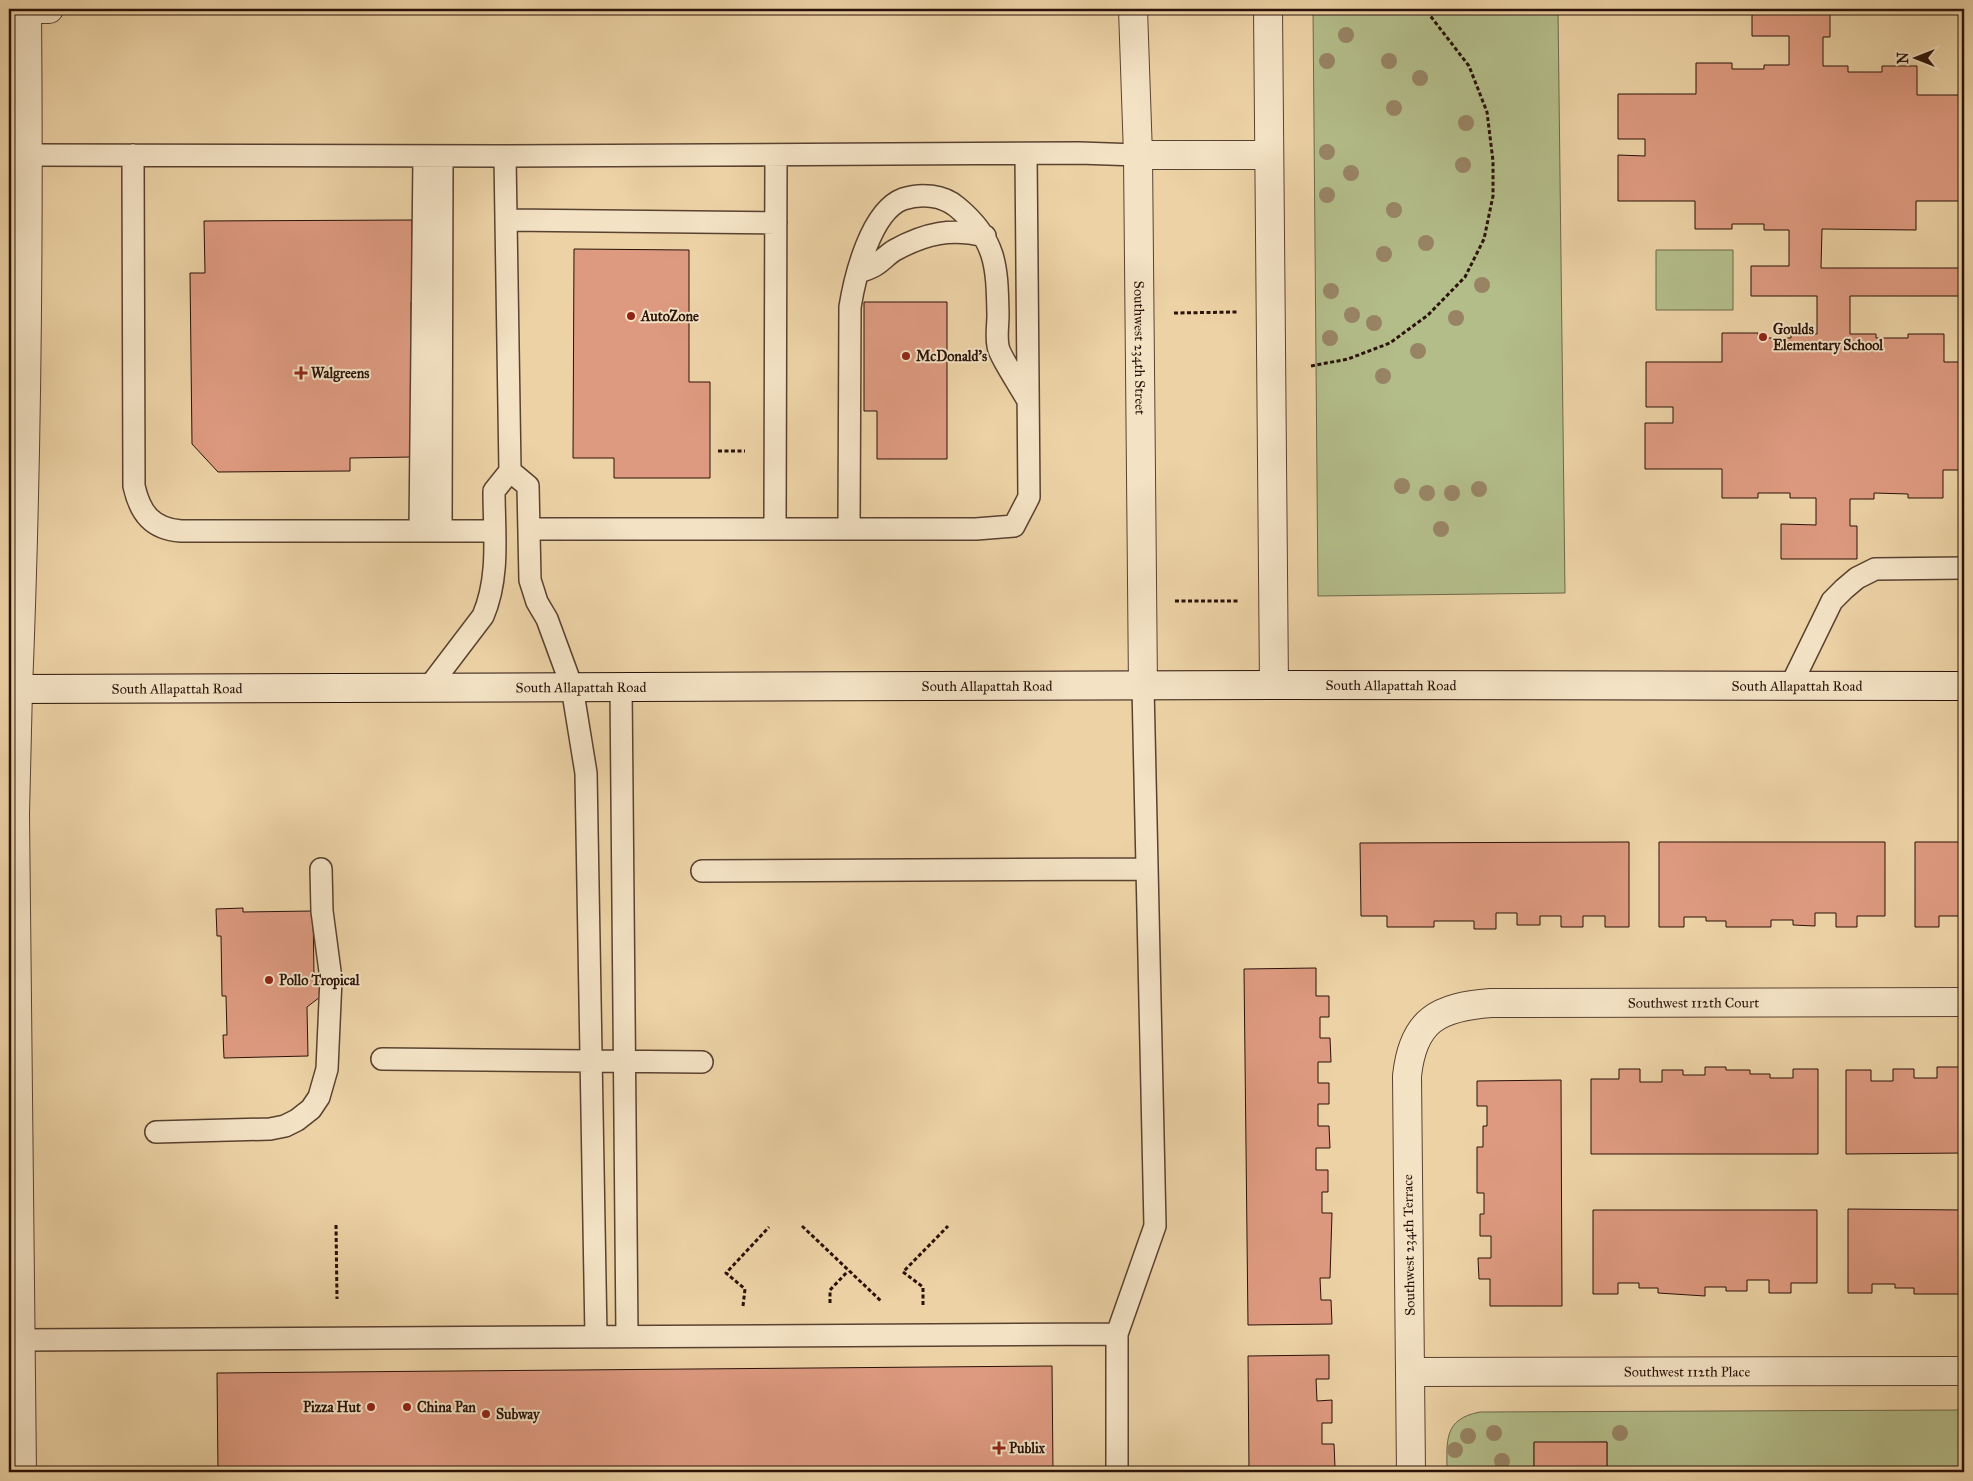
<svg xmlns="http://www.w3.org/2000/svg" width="1973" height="1481" font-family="'IM FELL Great Primer',serif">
<rect width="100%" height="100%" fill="#ecd2a5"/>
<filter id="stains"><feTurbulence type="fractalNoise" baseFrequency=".004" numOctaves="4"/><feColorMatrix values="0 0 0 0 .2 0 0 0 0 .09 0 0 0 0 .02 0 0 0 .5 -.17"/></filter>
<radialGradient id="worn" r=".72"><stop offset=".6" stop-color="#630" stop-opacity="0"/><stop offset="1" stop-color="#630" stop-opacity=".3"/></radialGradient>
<path fill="#b3bd8a" stroke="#6e684a" d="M1313 9H1558L1565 593 1318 596Z
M1656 250H1733V310H1656Z
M1964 1410V1472H1576V1468H1607V1442L1534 1443V1468H1565V1472H1447C1447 1441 1443 1419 1480 1412Z"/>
<path fill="#de9a80" stroke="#2a1209" d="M1752 9H1830V37H1823V66H1848V72H1882V66H1917V95H1964V201H1916V230L1822 229 1821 268H1964V296H1850V334H1876V338H1908V334H1944V362H1964V470H1943V498H1908V494L1874 493V499H1850V526H1857V559H1781V524L1816 525V498H1790V493H1758V498H1722V469H1645V423H1673V407H1646V362H1722V333H1758V338H1791V333L1817 334V296H1751V266H1789V230H1764V224H1732V229H1695V201H1618V155L1645 156V139H1618V94H1696V63H1732V69H1764V65H1789V36H1752Z
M412 220V252H420V302H411L412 457 350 458V471L218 472 192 444 190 273H205L204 221Z
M574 249 689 250V382H710V478H614V458H573Z
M864 302H947V459H877V411H864Z
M1629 842V927H1605V916H1583V927H1561V916H1540V925H1517V913H1496V929H1474V921H1434V927H1387V916H1361L1360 843Z
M1659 842H1885V916H1857V927H1836V913H1815V926L1793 925V920H1771V927H1726V921H1706V917H1684V927H1659Z
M1915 842H1964V921H1962V916H1939V927H1915Z
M243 908V912L313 911 314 976 321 984 320 997 307 1007 308 1056 224 1058 223 1035H227L226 996H222L221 936H217L216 909Z
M1316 968V996H1329V1017H1320V1038H1330L1331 1062H1318V1083H1329V1104H1318V1126H1329L1330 1148H1316V1170H1328V1192H1322V1213H1332L1330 1278H1320L1321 1300H1331L1332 1324 1248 1325 1244 969Z
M1705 1067H1726V1070H1750V1074H1770V1078H1793V1069H1818V1154H1591V1079H1619V1069H1640V1082H1662V1070H1683V1075H1705Z
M1937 1067H1959V1075H1964V1153L1846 1154V1070H1871V1081H1893V1069H1914V1078H1937Z
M1561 1080 1562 1306H1490V1279H1479L1478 1258H1491V1236H1480V1214H1484V1193H1477V1147H1483V1126H1487V1106H1477V1081Z
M1848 1209 1964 1210V1287H1960V1294H1914V1288H1895V1284H1872V1293H1848Z
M1593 1210H1817V1283H1791V1293H1769V1280H1747V1291H1726V1287H1705V1296L1658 1293V1288H1639V1283H1618V1294H1593Z
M1329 1355V1379H1316L1317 1401 1332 1400V1423H1322V1444H1334L1335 1467H1325V1472H1249L1248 1356Z
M1052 1366 1053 1472H218L217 1373Z
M1534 1442H1607V1468H1534Z"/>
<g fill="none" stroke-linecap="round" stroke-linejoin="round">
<defs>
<path id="service" d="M28 155 505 156 1079 153 1138 155
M133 155 134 486C140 513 152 529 181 531H494
M506 220 776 223
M859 272C865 270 872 268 877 264 883 260 888 254 895 250 926 233 951 228 985 236
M510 471 528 486 530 580 537 602 547 619 572 687 586 773 596 1337
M529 529H976L1014 526 1029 497 1026 154
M775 529 776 155
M849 529 850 307C855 276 871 211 903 199 921 193 943 195 957 207 997 240 997 267 998 315 998 325 996 336 998 346 999 355 1021 388 1027 399
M441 530 442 156
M420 531 424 156
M429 687 483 616C500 577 494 532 494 491L510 471 505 156
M621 687 627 1336
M1790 687 1832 601 1844 589 1857 578 1875 569 1964 568
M702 871 1147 869
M382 1059 702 1062
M156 1132 270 1129 285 1126 297 1120 311 1109 319 1097 327 1069 331 979 322 911 321 869
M1117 1334V1472
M21 1340 1117 1334 1155 1226 1143 687"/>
<g id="minor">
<path d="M27 9H49"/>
<path id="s1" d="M1133 9 1138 155 1143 687"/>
<path d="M1268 9 1274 685"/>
<path d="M1138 155H1269"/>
<path d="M18 689C27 463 29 235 27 9"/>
<path id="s2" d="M1411 1372 1964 1371"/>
<path id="s3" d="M1411 1472 1407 1076C1413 1020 1438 1007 1491 1003L1964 1002"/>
</g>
<path id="tertiary" d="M18 689 15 814 22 1472"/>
<g id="secondary">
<path id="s4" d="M9 689 1274 685 1964 686"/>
</g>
</defs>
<use href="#service" stroke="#5a4230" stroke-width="24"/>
<use href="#minor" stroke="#5a4230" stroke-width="30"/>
<use href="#tertiary" stroke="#5a4230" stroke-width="30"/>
<use href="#secondary" stroke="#2a1209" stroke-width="30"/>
<path stroke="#2a1209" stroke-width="3" stroke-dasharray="4 2.5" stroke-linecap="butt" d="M1174 313 1237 312
M1311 366 1348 359 1390 343 1428 315 1465 277 1484 239 1493 196V161L1487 112 1469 66 1425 9
M718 451H745
M1175 601H1239
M336 1225 337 1299
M802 1226 882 1302
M830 1303V1290L848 1271
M923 1305V1287L903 1272 948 1226
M743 1306 745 1289 726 1273 769 1227"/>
<use href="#service" stroke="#f3e2c4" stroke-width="21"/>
<use href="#minor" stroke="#f3e2c4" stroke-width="28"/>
<use href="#tertiary" stroke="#f3e2c4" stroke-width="28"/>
<use href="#secondary" stroke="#f3e2c4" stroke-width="28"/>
</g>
<g fill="#988465">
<circle cx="1346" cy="35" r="8"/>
<circle cx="1327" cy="61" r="8"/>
<circle cx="1389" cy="61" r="8"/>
<circle cx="1420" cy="78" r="8"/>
<circle cx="1394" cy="108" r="8"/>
<circle cx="1466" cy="123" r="8"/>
<circle cx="1327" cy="152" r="8"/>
<circle cx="1463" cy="165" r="8"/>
<circle cx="1351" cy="173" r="8"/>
<circle cx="1327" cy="195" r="8"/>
<circle cx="1394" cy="210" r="8"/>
<circle cx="1426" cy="243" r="8"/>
<circle cx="1384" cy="254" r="8"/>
<circle cx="1482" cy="285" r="8"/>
<circle cx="1331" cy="291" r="8"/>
<circle cx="1352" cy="315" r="8"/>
<circle cx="1456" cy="318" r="8"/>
<circle cx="1374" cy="323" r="8"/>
<circle cx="1330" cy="338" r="8"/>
<circle cx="1418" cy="351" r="8"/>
<circle cx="1383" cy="376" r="8"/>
<circle cx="1402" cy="486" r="8"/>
<circle cx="1479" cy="489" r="8"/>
<circle cx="1427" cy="493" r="8"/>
<circle cx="1452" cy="493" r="8"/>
<circle cx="1441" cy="529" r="8"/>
<circle cx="1494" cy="1433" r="8"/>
<circle cx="1620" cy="1433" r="8"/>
<circle cx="1468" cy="1436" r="8"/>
<circle cx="1455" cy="1450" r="8"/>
<circle cx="1502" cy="1461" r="8"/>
</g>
<g fill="#8f2418" stroke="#f3e2c4" stroke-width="2">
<circle cx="631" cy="316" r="5"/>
<circle cx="1763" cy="337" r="5"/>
<circle cx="906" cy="356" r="5"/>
<path d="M298.5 365.5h5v5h5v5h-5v5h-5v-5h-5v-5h5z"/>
<circle cx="269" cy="980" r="5"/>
<circle cx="371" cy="1407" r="5"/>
<circle cx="407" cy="1407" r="5"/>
<circle cx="486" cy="1414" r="5"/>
<path d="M996.5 1440.5h5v5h5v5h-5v5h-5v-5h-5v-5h5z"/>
</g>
<g text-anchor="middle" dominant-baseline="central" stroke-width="4" stroke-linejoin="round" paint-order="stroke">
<g font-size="14" font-weight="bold" fill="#2a1209" stroke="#f3e2c4" text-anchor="start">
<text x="641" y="316">AutoZone</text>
<text x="1773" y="329">Goulds<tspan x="1773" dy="16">Elementary School</tspan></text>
<text x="916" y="356">McDonald's</text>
<text x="311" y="373">Walgreens</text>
<text x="279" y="980">Pollo Tropical</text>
<text x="361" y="1407" text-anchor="end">Pizza Hut</text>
<text x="417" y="1407">China Pan</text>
<text x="496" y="1414">Subway</text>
<text x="1009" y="1448">Publix</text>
</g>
<g font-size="14" fill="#2a1209" stroke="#f3e2c4">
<text stroke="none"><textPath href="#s1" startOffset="339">Southwest 234th Street</textPath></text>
<text stroke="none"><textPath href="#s4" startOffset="1382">South Allapattah Road</textPath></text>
<text stroke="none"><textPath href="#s4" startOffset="1788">South Allapattah Road</textPath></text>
<text stroke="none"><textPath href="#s4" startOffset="572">South Allapattah Road</textPath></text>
<text stroke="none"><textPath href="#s4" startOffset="978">South Allapattah Road</textPath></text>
<text stroke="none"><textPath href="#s4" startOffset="168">South Allapattah Road</textPath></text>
<text stroke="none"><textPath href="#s3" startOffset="724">Southwest 112th Court</textPath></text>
<text transform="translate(1409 1245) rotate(-91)">Southwest 234th Terrace</text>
<text stroke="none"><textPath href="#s2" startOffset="276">Southwest 112th Place</textPath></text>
</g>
</g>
<rect width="1973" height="1481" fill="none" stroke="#ecd2a5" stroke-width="30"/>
<rect x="10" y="10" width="1953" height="1461" fill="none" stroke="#2a1209" stroke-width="2.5"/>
<rect x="15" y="15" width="1943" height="1451" fill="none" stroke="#2a1209"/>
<g transform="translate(1916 58) rotate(270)" stroke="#f3e2c4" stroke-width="4" paint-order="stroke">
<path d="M0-4L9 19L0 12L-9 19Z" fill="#2a1209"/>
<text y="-8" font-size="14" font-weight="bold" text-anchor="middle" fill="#2a1209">N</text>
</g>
<rect width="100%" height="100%" filter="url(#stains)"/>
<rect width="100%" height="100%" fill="url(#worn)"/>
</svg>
